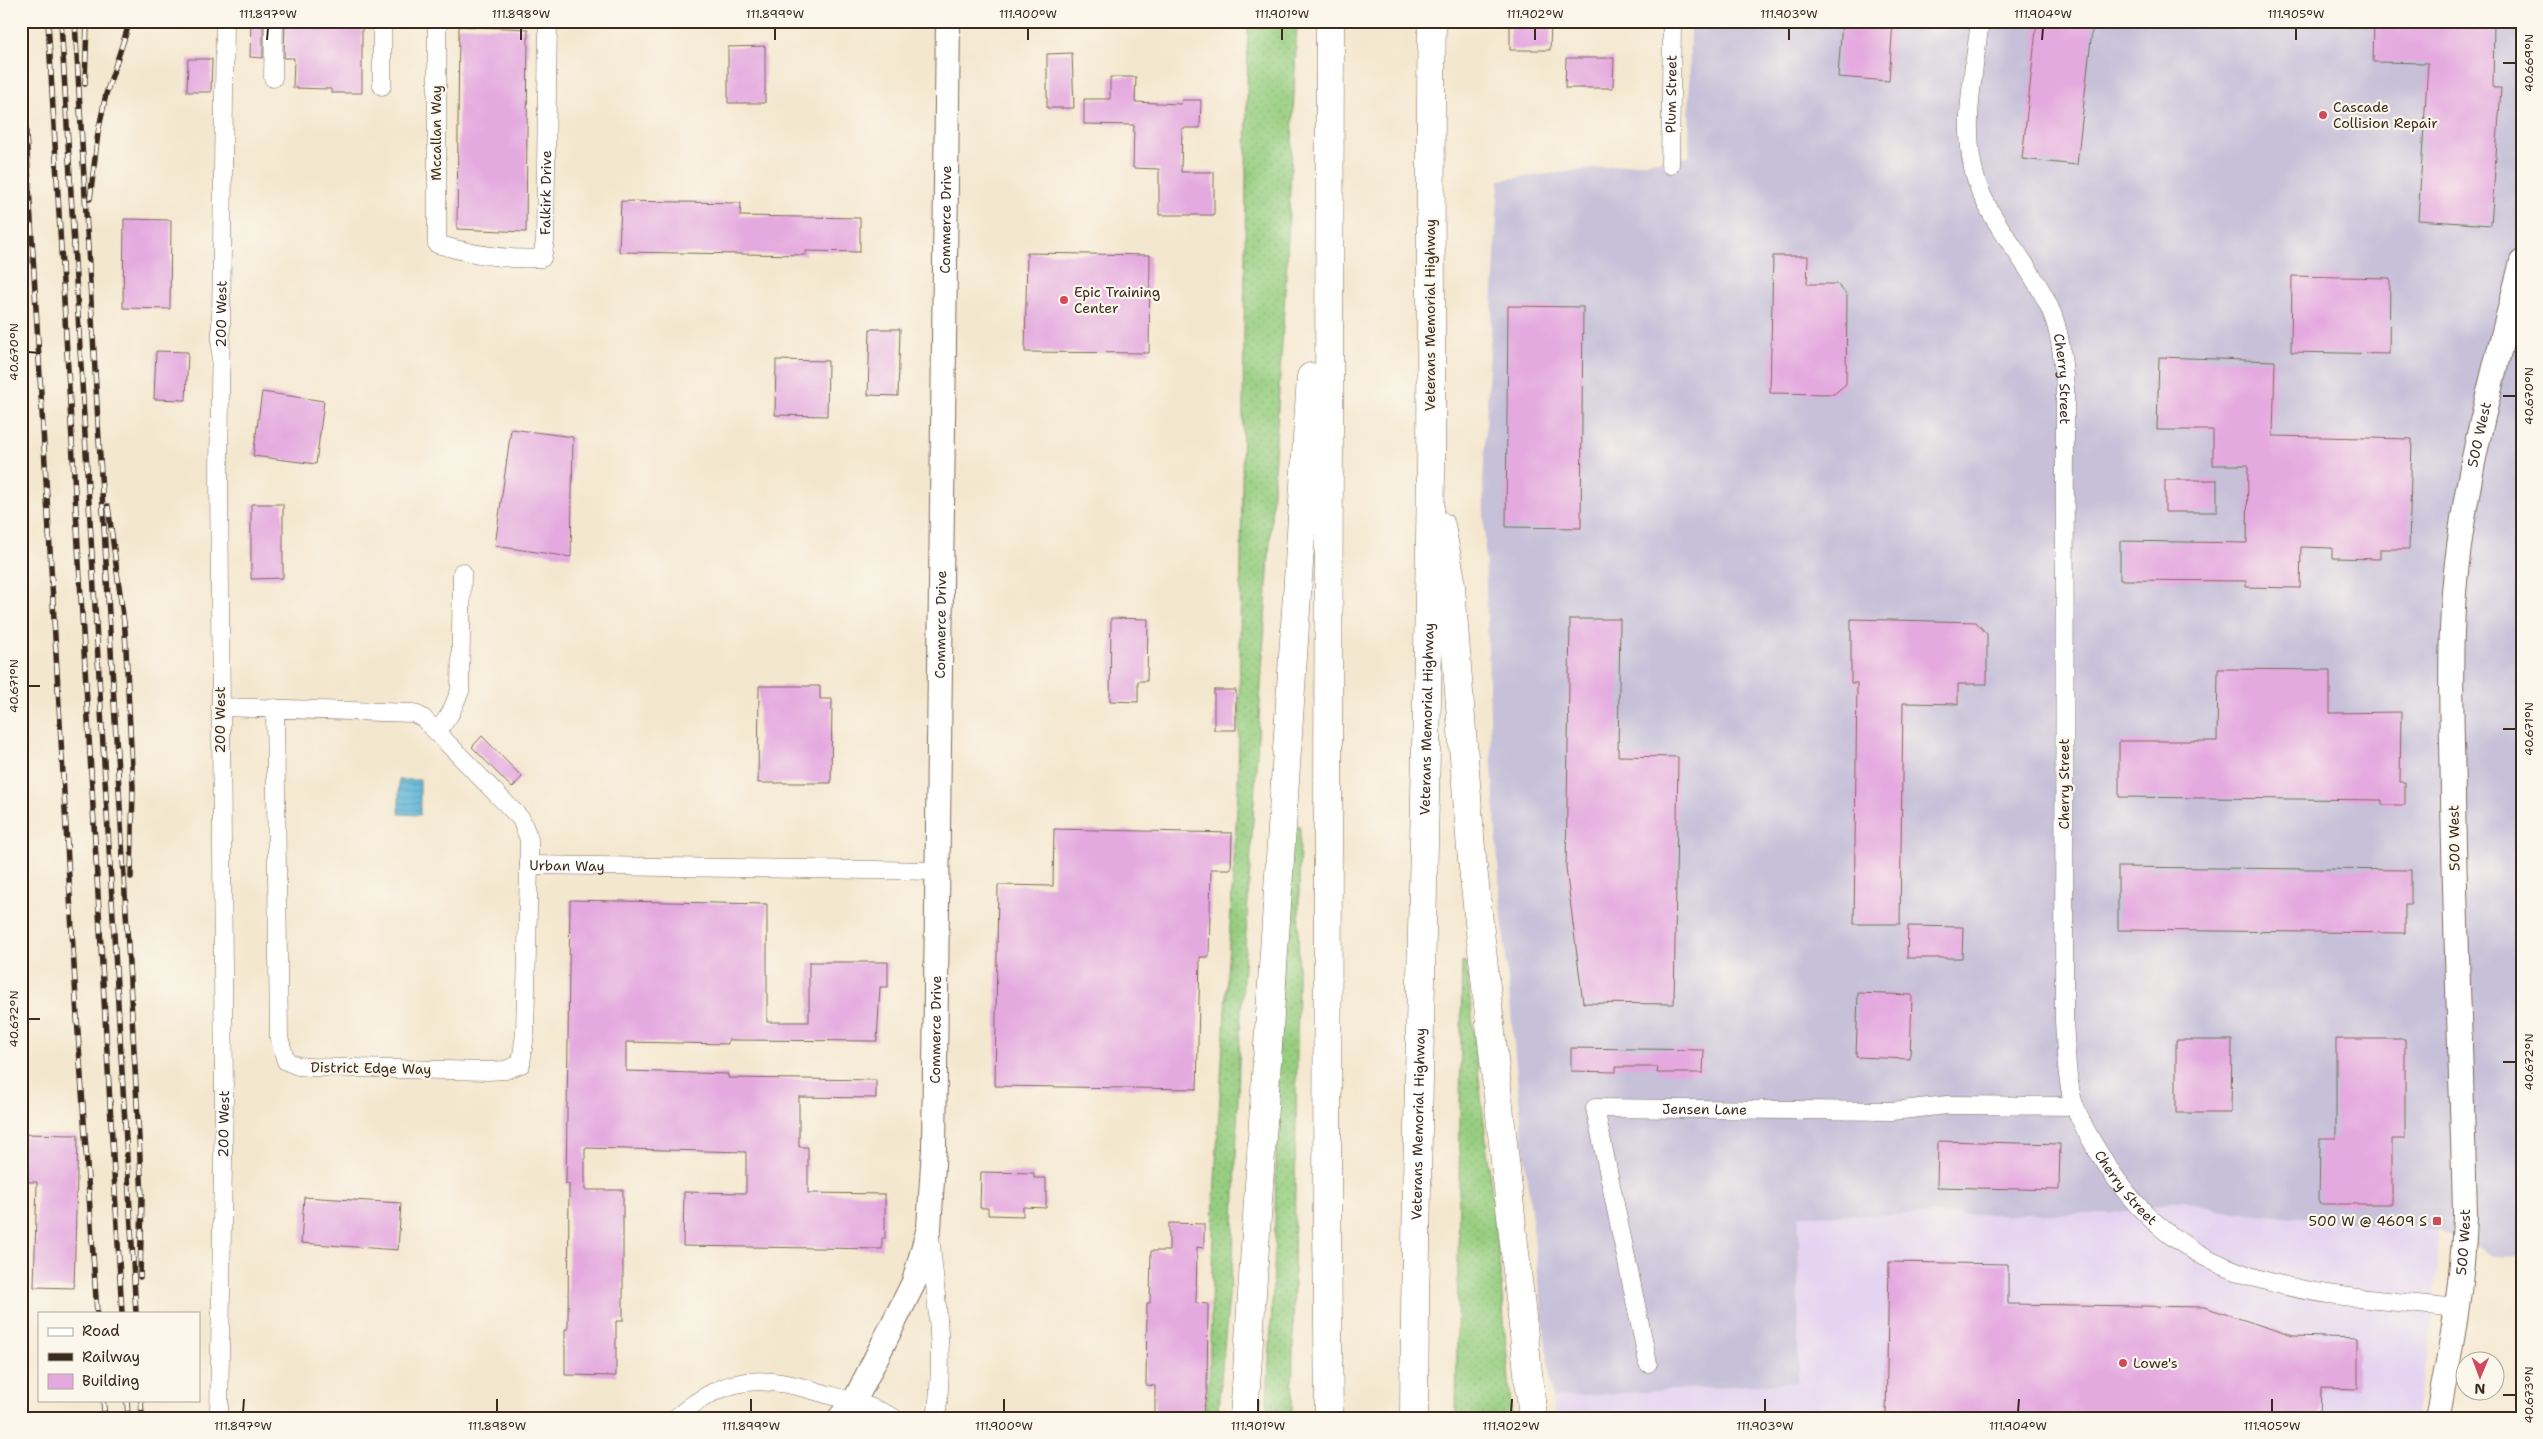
<svg xmlns="http://www.w3.org/2000/svg" width="2543" height="1439" font-family="'Shantell Sans',sans-serif">
<defs>
<pattern id="grass-dots" width="8" height="8" patternUnits="userSpaceOnUse" patternTransform="scale(1.25)"><rect width="8" height="8" fill="#97ce81"/><path d="M2 2h.1M6 6h.1" fill="none" stroke="#83b16f" stroke-width="1.8" stroke-linecap="round"/></pattern>
<pattern id="water-rules" width="6" height="5" patternUnits="userSpaceOnUse" patternTransform="scale(1.25)"><rect width="6" height="5" fill="#59b4d7"/><path d="M0 2.5h6" fill="none" stroke="#4b93ae"/></pattern>
</defs>
<rect width="100%" height="100%" fill="#fbf7ec"/>
<filter id="ink" filterUnits="userSpaceOnUse"><feTurbulence type="fractalNoise" baseFrequency=".02" numOctaves="2"/><feDisplacementMap in="SourceGraphic" scale="10" xChannelSelector="R" yChannelSelector="G"/><feConvolveMatrix kernelMatrix="1 2 1 2 8 2 1 2 1" color-interpolation-filters="sRGB"/></filter>
<filter id="wash" filterUnits="userSpaceOnUse"><feTurbulence type="fractalNoise" baseFrequency=".0096" numOctaves="4" result="noise"/><feDisplacementMap in="SourceGraphic" scale="20" xChannelSelector="R" yChannelSelector="G"/><feGaussianBlur stdDeviation="1.12" result="paint"/><feColorMatrix in="noise" values="0 0 0 0 0 0 0 0 0 0 0 0 0 0 0 0 0 1.4 0 .05"/><feComposite in="paint" operator="in"/></filter>
<g filter="url(#wash)">
<rect width="100%" height="100%" fill="#f4e7cf"/>
<path fill="#e4d3f1" d="M2184 1200 2221 1211 2439 1230 2438 1256 2429 1348 2415 1418H1555L1552 1398 1798 1382 1799 1215 2110 1214Z"/>
<path fill="#c6c0d9" d="M1690 21H2522V1256L2492 1255 2438 1230 2221 1211 2184 1200 2110 1214 1799 1215 1798 1382 1552 1398 1523 1141 1500 895 1491 752 1483 481 1499 180 1689 157Z"/>
<path fill="url(#grass-dots)" stroke="#697c50" d="M1248 21H1297L1287 260 1240 1031 1233 1256 1217 1418H1204L1209 1384 1214 1197 1238 792Z
M1289 826H1300L1292 1418H1266L1274 1270 1278 1053Z
M1462 961 1466 962 1498 1248 1512 1418H1456Z"/>
<path fill="url(#water-rules)" stroke="#4a6f7a" d="M399 780H420V815L399 814Z"/>
<g id="blocks">
<path fill="#e4a9df" d="M251 21H263V58L250 57Z
M285 21H362V93H331V89L293 88 294 58H284Z
M1510 21H1551L1550 50H1510Z
M1842 21H1893L1889 81 1838 77Z
M2037 21H2093L2077 165 2022 159Z
M2374 21H2494L2493 88H2501L2491 225 2418 220 2428 63 2373 62Z
M459 26 528 29 526 232 457 229Z
M765 46V103H728V47Z
M1072 53 1074 108H1047V54Z
M1566 58H1614L1613 88H1565Z
M188 59H212L211 92H187Z
M1110 77H1136L1135 102 1181 104 1182 100H1201L1200 128H1182L1181 172H1214V215H1159V169L1133 168 1134 125 1084 124V99H1110Z
M621 201 741 203 740 216 860 218V252L806 251V255L619 252Z
M124 219 171 220 170 309 123 308Z
M1027 253 1150 255 1149 353 1025 352Z
M1773 256H1808L1807 284H1837L1847 295 1846 384 1834 394 1770 393Z
M2292 276 2390 278 2389 354 2291 352Z
M1508 306 1583 307 1581 528 1506 527Z
M870 329H900L898 396 868 395Z
M156 351 188 352 186 400 154 399Z
M2159 357 2275 361 2273 436 2412 439 2409 549H2380V559L2332 558V548L2301 547 2300 588 2246 587V581L2120 580V541L2247 543 2248 465H2213V430H2157Z
M776 360 828 361 827 416 775 415Z
M262 392 324 401 316 464 253 456Z
M511 429 573 437 571 557 495 546Z
M2165 480H2217V512H2165Z
M251 504H283V578L251 579Z
M1111 618 1148 619 1147 681H1138V702L1110 701Z
M1570 619H1620L1618 756 1678 757 1674 1004 1583 1003 1566 868Z
M1851 619 1976 622 1987 634V684H1958V704L1903 703 1900 924H1854L1857 683H1851Z
M2218 669 2330 670V713L2401 712 2400 782H2405V805H2382V800L2119 797V741H2217Z
M759 686H820V699H832L831 783H758Z
M1214 690H1236V730H1214Z
M482 736 522 777 512 788 472 747Z
M1054 829 1232 833 1231 869H1211L1209 957H1200L1197 1089 995 1086 998 885 1053 886Z
M2118 867 2411 870V904H2405V933L2118 930Z
M570 900 767 904V1022H809V962H888V987H880L877 1041 728 1040V1044L626 1042V1071L728 1074V1078L876 1080V1098L799 1097V1147H808V1193L885 1194V1238H882V1249L683 1246 684 1192 746 1193V1152L585 1148V1190H623V1321H616V1376L565 1375V1329H568L569 1184H566Z
M1908 926 1963 927 1962 958H1907Z
M1858 993 1912 995 1910 1059 1856 1057Z
M2336 1039H2405V1139H2392V1204H2319L2320 1138H2336Z
M2176 1040H2232L2231 1113H2176Z
M1571 1048 1704 1050 1703 1073H1657L1658 1067H1616V1072L1571 1071Z
M21 1134 78 1135 74 1288 34 1287 37 1182H21Z
M1938 1141 2060 1144 2059 1190 1937 1187Z
M981 1172 1034 1173V1178H1046V1208L1023 1207V1216L988 1215V1208H980Z
M304 1197 401 1203 398 1250 301 1243Z
M1169 1223 1204 1224V1248L1197 1247 1196 1303 1208 1304 1207 1390 1202 1418H1155V1386L1146 1385 1147 1303H1150L1151 1251H1169Z
M1889 1262 2008 1264V1304L2204 1307 2293 1336 2358 1338V1389L2321 1388 2320 1418H1886Z"/>
</g>
</g>
<g filter="url(#ink)">
<use href="#blocks" fill-opacity="0" stroke="#7c6c5c" stroke-width="1"/>
<g fill="none" stroke-linecap="round" stroke-linejoin="round">
<defs>
<g id="street">
<path id="s1" d="M437 21V244C470 254 508 260 542 258L545 241 548 21"/>
<path id="s2" d="M1980 21C1974 73 1960 132 1977 183 1993 227 2028 261 2048 304 2061 330 2063 360 2065 389L2064 1021C2066 1047 2066 1083 2075 1107 2084 1130 2097 1150 2110 1170 2193 1295 2324 1294 2458 1308"/>
<path d="M273 78 274 21"/>
<path d="M382 86V21"/>
<path id="s3" d="M1670 165 1672 21"/>
<path d="M220 707 413 713 423 718 521 819 529 839V865L525 1033 521 1064 505 1070 488 1071 310 1067 298 1066 286 1061 279 1038 275 708"/>
<path d="M437 732 450 714 460 691 462 572"/>
<path id="s4" d="M529 865 938 871"/>
<path d="M930 1236C936 1296 945 1358 936 1418"/>
<path id="s5" d="M1648 1363 1595 1108 1892 1111 1947 1105 2075 1106"/>
<path id="s6" d="M219 1418 224 1097 219 472 225 21"/>
<path d="M676 1418C729 1371 766 1376 829 1395 851 1401 874 1407 894 1418"/>
</g>
<g id="secondary">
<path id="s7" d="M840 1418 854 1402 914 1282 929 1228 934 1148 948 21"/>
<path id="s8" d="M2437 1418C2451 1350 2463 1284 2465 1215 2462 1075 2455 935 2453 795 2452 728 2449 660 2454 593 2463 480 2494 371 2522 262"/>
</g>
<g id="highway">
<path d="M1441 526 1450 574 1471 849 1533 1418"/>
<path d="M1244 1418 1311 377"/>
<path d="M1329 1418 1327 1228 1330 21"/>
<path id="s9" d="M1414 1418C1416 1102 1427 786 1431 470 1432 321 1429 171 1432 21"/>
</g>
</defs>
<use href="#street" stroke="#7c6c5c" stroke-width="19"/>
<use href="#secondary" stroke="#7c6c5c" stroke-width="26"/>
<use href="#highway" stroke="#7c6c5c" stroke-width="29"/>
<use href="#street" stroke="#fff" stroke-width="18"/>
<use href="#secondary" stroke="#fff" stroke-width="24"/>
<use href="#highway" stroke="#fff" stroke-width="28"/>
<defs>
<path id="rail" d="M48 21 122 1313
M61 21 136 1313
M75 21 139 1138 142 1198 140 1277
M21 48 77 1017 97 1313
M85 84 87 21
M90 199 98 133 106 94 130 21
M108 506 125 630 133 787 131 877
M103 1400 105 1418
M127 1400 128 1418
M141 1400 142 1418"/>
</defs>
<use href="#rail" stroke="#3b2a1e" stroke-width="5.5"/>
<use href="#rail" stroke="#fbf7ec" stroke-width="4" stroke-dasharray="11" stroke-linecap="butt"/>
</g>
</g>
<path fill="none" stroke="#3b2a1e" stroke-width="2" d="M267 40 268 28M521 40V28M775 40V28M1028 40V28M1282 40V28M1535 40V28M1789 40V28M2042 40 2043 28M2296 40V28M2503 63H2516M28 352 40 353M2503 396H2516M28 686H40M2503 729H2516M28 1019H40M2503 1062H2516M2503 1395H2516M243 1412 244 1399M497 1412V1399M751 1412V1399M1004 1412V1399M1258 1412V1399M1511 1412 1512 1399M1765 1412V1399M2018 1412 2019 1399M2272 1412V1399"/>
<g fill="#d1495b" stroke="#fbf7ec" stroke-width="2">
<circle cx="2323" cy="115" r="5"/>
<circle cx="1064" cy="300" r="5"/>
<rect x="2432" y="1216" width="10" height="10" rx="2.5"/>
<circle cx="2123" cy="1363" r="5"/>
</g>
<g text-anchor="middle" dominant-baseline="central" stroke-width="4.5" stroke-linejoin="round" paint-order="stroke">
<g font-size="14" fill="#3b2a1e" stroke="#fbf7ec">
<text stroke="none"><textPath href="#s3" startOffset="71">Plum Street</textPath></text>
<text transform="translate(436 133) rotate(-90)">Mccallan Way</text>
<text stroke="none"><textPath href="#s1" startOffset="395">Falkirk Drive</textPath></text>
<text stroke="none"><textPath href="#s7" startOffset="1220">Commerce Drive</textPath></text>
<text stroke="none"><textPath href="#s6" startOffset="1104">200 West</textPath></text>
<text transform="translate(1430 315) rotate(-90)">Veterans Memorial Highway</text>
<text stroke="none"><textPath href="#s2" startOffset="381">Cherry Street</textPath></text>
<text stroke="none"><textPath href="#s8" startOffset="988">500 West</textPath></text>
<text stroke="none"><textPath href="#s7" startOffset="815">Commerce Drive</textPath></text>
<text transform="translate(220 720) rotate(-90)">200 West</text>
<text stroke="none"><textPath href="#s9" startOffset="699">Veterans Memorial Highway</textPath></text>
<text transform="translate(2064 784) rotate(-90)">Cherry Street</text>
<text transform="translate(2454 838) rotate(-91)">500 West</text>
<text stroke="none"><textPath href="#s4" startOffset="38">Urban Way</textPath></text>
<text stroke="none"><textPath href="#s7" startOffset="410">Commerce Drive</textPath></text>
<text transform="translate(371 1068) rotate(1)">District Edge Way</text>
<text stroke="none"><textPath href="#s5" startOffset="370">Jensen Lane</textPath></text>
<text stroke="none"><textPath href="#s6" startOffset="294">200 West</textPath></text>
<text stroke="none"><textPath href="#s9" startOffset="294">Veterans Memorial Highway</textPath></text>
<text stroke="none"><textPath href="#s2" startOffset="1206">Cherry Street</textPath></text>
<text stroke="none"><textPath href="#s8" startOffset="178">500 West</textPath></text>
</g>
<g font-size="14" fill="#3b2a1e" stroke="#fbf7ec" text-anchor="start">
<text x="2333" y="107">Cascade<tspan x="2333" dy="16">Collision Repair</tspan></text>
<text x="1074" y="292">Epic Training<tspan x="1074" dy="16">Center</tspan></text>
<text x="2427" y="1221" text-anchor="end">500 W @ 4609 S</text>
<text x="2133" y="1363">Lowe's</text>
</g>
</g>
<rect width="2543" height="1439" fill="none" stroke="#fbf7ec" stroke-width="55"/>
<rect x="38" y="1312" width="162" height="90" fill="#fbf7ec" stroke="#aea59a"/>
<rect x="48" y="1328" width="25" height="8" fill="#ffffff" stroke="#aea59a"/>
<text x="82" y="1336" font-size="15" fill="#3b2a1e">Road</text>
<rect x="48" y="1353" width="25" height="8" fill="#3b2a1e" stroke="#aea59a"/>
<text x="82" y="1362" font-size="15" fill="#3b2a1e">Railway</text>
<rect x="48" y="1374" width="25" height="15" fill="#e4a9df" stroke="#aea59a"/>
<text x="82" y="1386" font-size="15" fill="#3b2a1e">Building</text>
<g transform="translate(2480 1376) rotate(181)"><circle r="24" fill="#fbf7ec" stroke="#aea59a"/>
<path d="M0-4L9 19L0 12L-9 19Z" fill="#d1495b"/>
<text y="-8" font-size="14" font-weight="bold" text-anchor="middle" fill="#3b2a1e">N</text>
</g>
<rect x="28" y="28" width="2488" height="1384" fill="none" stroke="#3b2a1e" stroke-width="2"/>
<g font-size="12" text-anchor="middle" fill="#3b2a1e">
<text x="268" y="18">111.897°W</text>
<text x="521" y="18">111.898°W</text>
<text x="775" y="18">111.899°W</text>
<text x="1028" y="18">111.900°W</text>
<text x="1282" y="18">111.901°W</text>
<text x="1535" y="18">111.902°W</text>
<text x="1789" y="18">111.903°W</text>
<text x="2043" y="18">111.904°W</text>
<text x="2296" y="18">111.905°W</text>
<text transform="translate(2529 63) rotate(-90)" y="4">40.669°N</text>
<text transform="translate(14 352) rotate(-90)" y="4">40.670°N</text>
<text transform="translate(2529 396) rotate(-90)" y="4">40.670°N</text>
<text transform="translate(14 686) rotate(-90)" y="4">40.671°N</text>
<text transform="translate(2529 729) rotate(-90)" y="4">40.671°N</text>
<text transform="translate(14 1019) rotate(-90)" y="4">40.672°N</text>
<text transform="translate(2529 1062) rotate(-90)" y="4">40.672°N</text>
<text transform="translate(2529 1395) rotate(-90)" y="4">40.673°N</text>
<text x="243" y="1430">111.897°W</text>
<text x="497" y="1430">111.898°W</text>
<text x="751" y="1430">111.899°W</text>
<text x="1004" y="1430">111.900°W</text>
<text x="1258" y="1430">111.901°W</text>
<text x="1511" y="1430">111.902°W</text>
<text x="1765" y="1430">111.903°W</text>
<text x="2018" y="1430">111.904°W</text>
<text x="2272" y="1430">111.905°W</text>
</g>
</svg>
